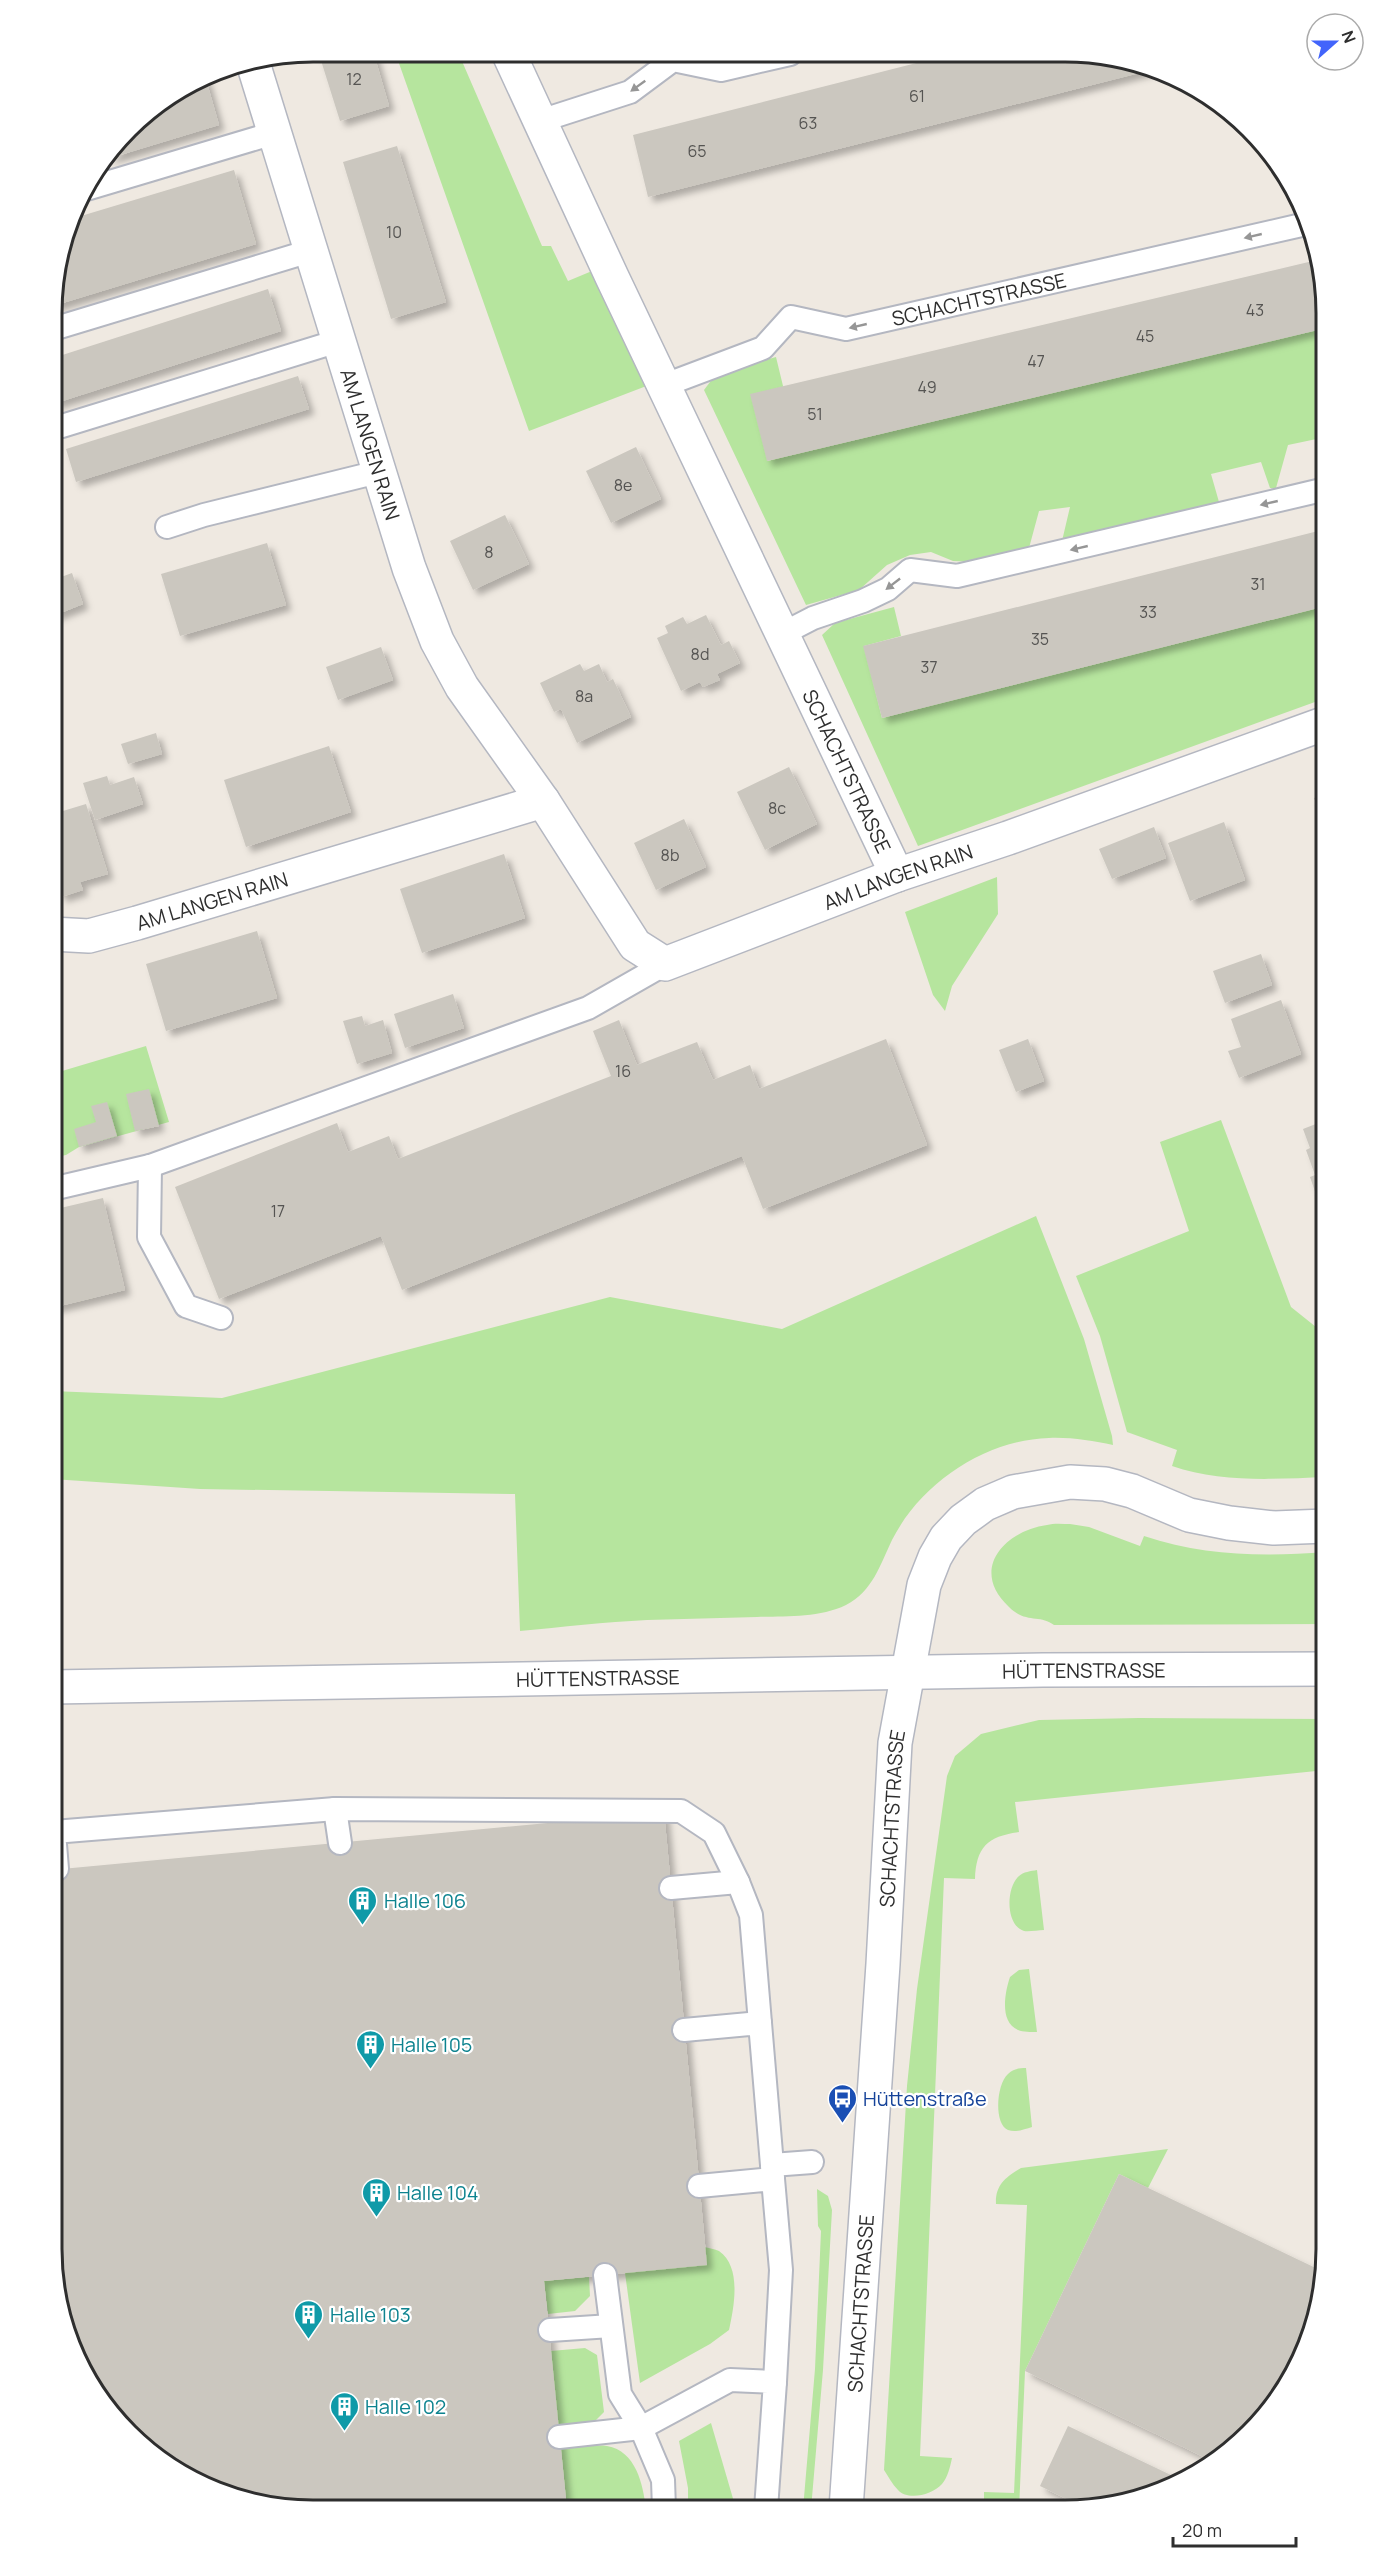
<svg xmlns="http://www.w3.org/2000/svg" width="1377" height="2561" font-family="Manrope,sans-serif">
<defs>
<filter id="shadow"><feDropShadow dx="5.5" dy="5.5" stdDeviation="3" flood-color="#0004"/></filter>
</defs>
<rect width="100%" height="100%" fill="#efe9e1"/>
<path fill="#b6e59e" d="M395 52H458L542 246H551L568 281 592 271 649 385 529 431Z
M1326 328V437L1288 445 1276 488H1270L1261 462 1211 474 1219 502 1062 541 1070 507 1039 511 1029 548 974 562 953 561 931 552 910 555 887 565 859 590 806 605 704 390 716 374 776 357 783 386 767 461Z
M1326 606V698L918 846 822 635 835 623 894 607 901 636 864 646 882 718Z
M997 877 998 914 952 986 945 1011 933 995 905 912Z
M146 1046 169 1122 79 1147 66 1155 52 1158V1074Z
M1221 1120 1291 1307 1326 1335V1477C1275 1479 1220 1483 1172 1466L1177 1450 1127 1432 1100 1336 1076 1276 1189 1231 1160 1142Z
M1036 1216 1084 1339 1112 1436 1113 1445C1093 1441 1070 1437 1049 1438 985 1440 921 1483 892 1540 880 1565 873 1591 846 1605 819 1618 786 1616 757 1617 720 1618 684 1619 647 1620 605 1622 562 1627 520 1631L515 1494 200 1489 52 1479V1391L222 1398 610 1297 782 1329Z
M1070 1524 1089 1527 1140 1546 1144 1536C1204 1556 1263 1557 1326 1552V1624L1054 1625C1040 1614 1026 1624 1009 1607 969 1570 1004 1531 1047 1525 1054 1523 1063 1524 1070 1524Z
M1139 1718 1326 1719V1770L1015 1802 1019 1832C988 1836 976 1847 975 1879L944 1878 920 2456 952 2458C950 2467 948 2477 942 2484 932 2495 908 2501 898 2490 892 2484 888 2476 884 2470L907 2086 917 1989 947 1776 955 1756 981 1734 1039 1720Z
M1037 1870 1044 1930C1038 1930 1029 1932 1024 1931 1005 1925 1006 1887 1019 1876 1023 1872 1031 1871 1037 1870Z
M1029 1969 1037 2032C1031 2032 1023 2032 1018 2030 999 2022 1005 1992 1010 1977L1019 1970Z
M1026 2068 1032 2127C1025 2129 1016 2133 1008 2130 993 2123 997 2083 1008 2074 1013 2069 1019 2068 1026 2068Z
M1168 2149 1148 2188 1119 2174 1025 2371 1019 2510H984V2492L1014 2493 1027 2205 996 2204C995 2185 1006 2177 1021 2168Z
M817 2189 828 2196 832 2210 823 2370 811 2509H803L815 2369 821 2231 818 2226Z
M704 2247C709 2248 715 2249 719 2251 742 2267 734 2307 729 2330L710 2344 640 2383 625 2273Z
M589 2277 590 2296 575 2311 548 2314 544 2281Z
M585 2348 597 2355 604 2412 594 2422 558 2427 551 2351Z
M711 2423 734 2502 725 2509H688V2488L679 2441Z
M583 2446C591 2446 599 2445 607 2446 636 2451 643 2484 646 2509H567L561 2449Z"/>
<path fill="#cbc7bf" filter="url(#shadow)" d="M318 51H373L389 106 340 121Z
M948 55 1115 56 1155 69 648 197 633 135Z
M205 76 219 125 107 159 140 116Z
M397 146 446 302 391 319 343 162Z
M234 170 256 244 53 306V279L71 219Z
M1317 260 1326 312V328L767 461 750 394Z
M268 289 281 331 53 404V358Z
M298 376 309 409 76 482 66 449Z
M636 447 661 499 611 523 586 471Z
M505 515 529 564 473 590 450 541Z
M1326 529V606L882 718 863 646Z
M267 543 286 605 180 636 161 574Z
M72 573 83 604 53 616V580Z
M706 615 721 645 729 641 740 663 717 674 720 680 703 687 700 682 681 691 657 638 668 633 665 626 683 617 687 624Z
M381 647 393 680 338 700 326 667Z
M580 664 584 671 599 664 607 682 613 679 631 717 577 743 561 709 554 712 540 683Z
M156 733 162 754 128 764 121 744Z
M329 746 351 812 246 847 224 780Z
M789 767 817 824 765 850 737 792Z
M107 776 110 785 134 777 143 804 95 820 83 783Z
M1326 794V830L1314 798Z
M86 804 108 874 80 882 83 890 61 897 59 889 53 891V814Z
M684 819 706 867 656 890 634 843Z
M1224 822 1245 880 1190 901 1168 843Z
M1154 827 1166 858 1112 879 1099 849Z
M504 854 525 918 422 953 400 889Z
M257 931 277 998 166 1031 146 964Z
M1261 954 1272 985 1225 1003 1213 971Z
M453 994 464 1028 405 1048 394 1014Z
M1281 1000 1301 1054 1239 1078 1228 1051 1241 1047 1231 1019Z
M362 1016 365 1026 383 1020 392 1053 357 1064 343 1021Z
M619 1020 637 1065 697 1042 713 1080 750 1065 759 1089 886 1039 927 1145 763 1209 742 1156 402 1290 381 1236 219 1299 175 1187 337 1123 348 1152 389 1136 398 1159 611 1076 593 1031Z
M1028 1039 1044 1081 1016 1092 999 1050Z
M149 1089 159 1126 135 1131 126 1094Z
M107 1102 117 1136 79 1147 74 1129 96 1122 91 1106Z
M1326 1120V1221H1325L1310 1177 1315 1175 1306 1150 1310 1148 1303 1129Z
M103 1198 125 1290 52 1308V1210Z
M664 1812 707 2265 544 2281 567 2509 278 2508 212 2490 153 2456 105 2407 65 2333 51 2249V1870Z
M1119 2174 1324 2272 1306 2348 1272 2408 1214 2462 1025 2371Z
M1068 2426 1175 2477 1171 2485 1149 2496 1083 2507 1040 2486Z"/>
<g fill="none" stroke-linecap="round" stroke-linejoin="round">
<defs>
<g id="service">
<path d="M540 121 630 92 673 60 721 70 790 54"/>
<path d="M83 190 274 133"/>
<path d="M53 329 310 251"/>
<path id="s1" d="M665 385 763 348 791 317 846 329 1306 224 1309 221"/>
<path d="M62 426 338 341"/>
<path d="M167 527 204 515 378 472"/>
<path d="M782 634 813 618 863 601 888 589 910 570 957 576 1326 489"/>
<path d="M150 1166 149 1237 186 1306 221 1318"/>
<path d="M52 1189 150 1166 588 1008 665 964"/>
<path d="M340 1843 335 1809 681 1811 714 1833 738 1882"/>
<path d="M57 1869 54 1832 335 1809"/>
<path d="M671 1888 738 1882 751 1915 760 2023"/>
<path d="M684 2030 760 2023 772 2165"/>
<path d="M773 2179 772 2165 812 2162"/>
<path d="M699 2186 773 2179 781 2270 775 2382"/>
<path d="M550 2330 611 2326"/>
<path d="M559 2437 641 2428 620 2394 605 2275"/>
<path d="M664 2509 663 2480 641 2428 730 2380 775 2382 766 2509"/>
</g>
<g id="minor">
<path id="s2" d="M508 52 612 277 897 875"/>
<path id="s3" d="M253 63 409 568 437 641 462 687 543 801"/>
<path id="s4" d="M52 934 89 936 137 923 543 801 635 945 665 964 897 875 1008 838 1326 723"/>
<path id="s5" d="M846 2509 883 1964 895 1743 924 1585 935 1557 946 1538 963 1520 985 1504 1013 1492 1070 1482 1105 1484 1132 1491 1189 1515 1229 1523 1274 1528 1326 1526"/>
</g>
<g id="secondary">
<path id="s6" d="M52 1687 1043 1670 1326 1669"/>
</g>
</defs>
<use href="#service" stroke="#b4b7c1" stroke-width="26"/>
<use href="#minor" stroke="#b4b7c1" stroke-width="36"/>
<use href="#secondary" stroke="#b4b7c1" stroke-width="36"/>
<use href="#service" stroke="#fff" stroke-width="22"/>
<use href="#minor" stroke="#fff" stroke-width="33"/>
<use href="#secondary" stroke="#fff" stroke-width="33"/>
</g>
<defs><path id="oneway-solid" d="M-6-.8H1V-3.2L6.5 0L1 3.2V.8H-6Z" transform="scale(1.5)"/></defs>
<g fill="#969696">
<use href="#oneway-solid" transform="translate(638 86) rotate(144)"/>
<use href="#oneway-solid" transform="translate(1253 236) rotate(167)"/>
<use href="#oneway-solid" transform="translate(858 326) rotate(167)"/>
<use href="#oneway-solid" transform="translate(1269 503) rotate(167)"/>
<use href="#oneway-solid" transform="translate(1079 548) rotate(167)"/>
<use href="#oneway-solid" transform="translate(893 584) rotate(142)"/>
</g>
<defs>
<symbol id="building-pin" viewBox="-11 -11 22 30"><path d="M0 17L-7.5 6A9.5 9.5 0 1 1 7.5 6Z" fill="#0f9aa8" stroke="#fff"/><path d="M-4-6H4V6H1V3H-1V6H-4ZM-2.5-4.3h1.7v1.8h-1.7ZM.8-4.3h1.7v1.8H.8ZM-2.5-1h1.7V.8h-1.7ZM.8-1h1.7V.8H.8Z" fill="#fff"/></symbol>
<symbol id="bus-pin" viewBox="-11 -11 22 30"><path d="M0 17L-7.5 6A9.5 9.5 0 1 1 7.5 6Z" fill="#1a4fb4" stroke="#fff"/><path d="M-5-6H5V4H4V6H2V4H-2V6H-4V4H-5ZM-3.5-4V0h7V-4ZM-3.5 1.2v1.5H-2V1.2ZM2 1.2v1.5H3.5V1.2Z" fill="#fff"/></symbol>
</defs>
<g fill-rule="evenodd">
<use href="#building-pin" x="346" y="1884" width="33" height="45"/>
<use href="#building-pin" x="354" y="2028" width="33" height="45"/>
<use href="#bus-pin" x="826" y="2082" width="33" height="45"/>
<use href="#building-pin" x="360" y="2176" width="33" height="45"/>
<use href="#building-pin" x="292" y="2298" width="33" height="45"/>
<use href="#building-pin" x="328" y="2390" width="33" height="45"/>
</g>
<g text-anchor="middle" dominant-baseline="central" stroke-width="4.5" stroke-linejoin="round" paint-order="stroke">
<g font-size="16" fill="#555452">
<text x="354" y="79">12</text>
<text x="917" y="96">61</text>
<text x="808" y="123">63</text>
<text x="697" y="151">65</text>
<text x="394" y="232">10</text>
<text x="1255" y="310">43</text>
<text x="1145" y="336">45</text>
<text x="1036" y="361">47</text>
<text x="927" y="387">49</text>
<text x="815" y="414">51</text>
<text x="623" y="485">8e</text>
<text x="489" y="552">8</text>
<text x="1258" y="584">31</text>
<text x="1148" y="612">33</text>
<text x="1040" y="639">35</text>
<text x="700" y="654">8d</text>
<text x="929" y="667">37</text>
<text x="584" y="696">8a</text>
<text x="777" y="808">8c</text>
<text x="670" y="855">8b</text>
<text x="623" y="1071">16</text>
<text x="278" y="1211">17</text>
</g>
<g font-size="20" fill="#2e2e2e" stroke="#fff">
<text stroke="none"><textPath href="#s1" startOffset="339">SCHACHTSTRASSE</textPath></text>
<text stroke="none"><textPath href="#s3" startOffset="399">AM LANGEN RAIN</textPath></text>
<text stroke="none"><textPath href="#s2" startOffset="795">SCHACHTSTRASSE</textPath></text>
<text stroke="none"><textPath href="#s4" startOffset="966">AM LANGEN RAIN</textPath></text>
<text stroke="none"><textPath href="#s4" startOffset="165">AM LANGEN RAIN</textPath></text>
<text stroke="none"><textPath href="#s6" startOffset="1032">HÜTTENSTRASSE</textPath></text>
<text stroke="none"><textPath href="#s6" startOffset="546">HÜTTENSTRASSE</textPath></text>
<text stroke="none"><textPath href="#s5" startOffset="692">SCHACHTSTRASSE</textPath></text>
<text stroke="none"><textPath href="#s5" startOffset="206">SCHACHTSTRASSE</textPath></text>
</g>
<g font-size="20" fill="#0d838f" stroke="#fff" text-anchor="start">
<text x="384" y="1900">Halle 106</text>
<text x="391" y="2044">Halle 105</text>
<text x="397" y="2192">Halle 104</text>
<text x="330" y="2314">Halle 103</text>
<text x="365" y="2406">Halle 102</text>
</g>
<g font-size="20" fill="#164399" stroke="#fff" text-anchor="start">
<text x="863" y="2098">Hüttenstraße</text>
</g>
</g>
<path d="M0 0H1377V2561H0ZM313 62H1065A251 251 0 0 1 1316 313V2249A251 251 0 0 1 1065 2500H313A251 251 0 0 1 62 2249V313A251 251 0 0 1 313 62Z" fill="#fff" fill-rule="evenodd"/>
<path fill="none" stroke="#2e2e2e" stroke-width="3" d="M313 62H1065A251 251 0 0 1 1316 313V2249A251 251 0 0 1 1065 2500H313A251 251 0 0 1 62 2249V313A251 251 0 0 1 313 62Z"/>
<g transform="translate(1335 42) rotate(69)"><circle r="28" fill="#ffffff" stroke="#ababab" stroke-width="1.5"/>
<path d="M0-4.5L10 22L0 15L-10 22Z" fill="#4264fb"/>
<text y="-9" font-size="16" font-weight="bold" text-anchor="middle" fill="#2e2e2e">N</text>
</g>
<path d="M1173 2537v9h123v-9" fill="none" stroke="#2e2e2e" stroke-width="3"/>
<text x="1182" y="2537" font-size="18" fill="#2e2e2e" stroke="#ffffff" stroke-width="4.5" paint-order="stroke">20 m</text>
</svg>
